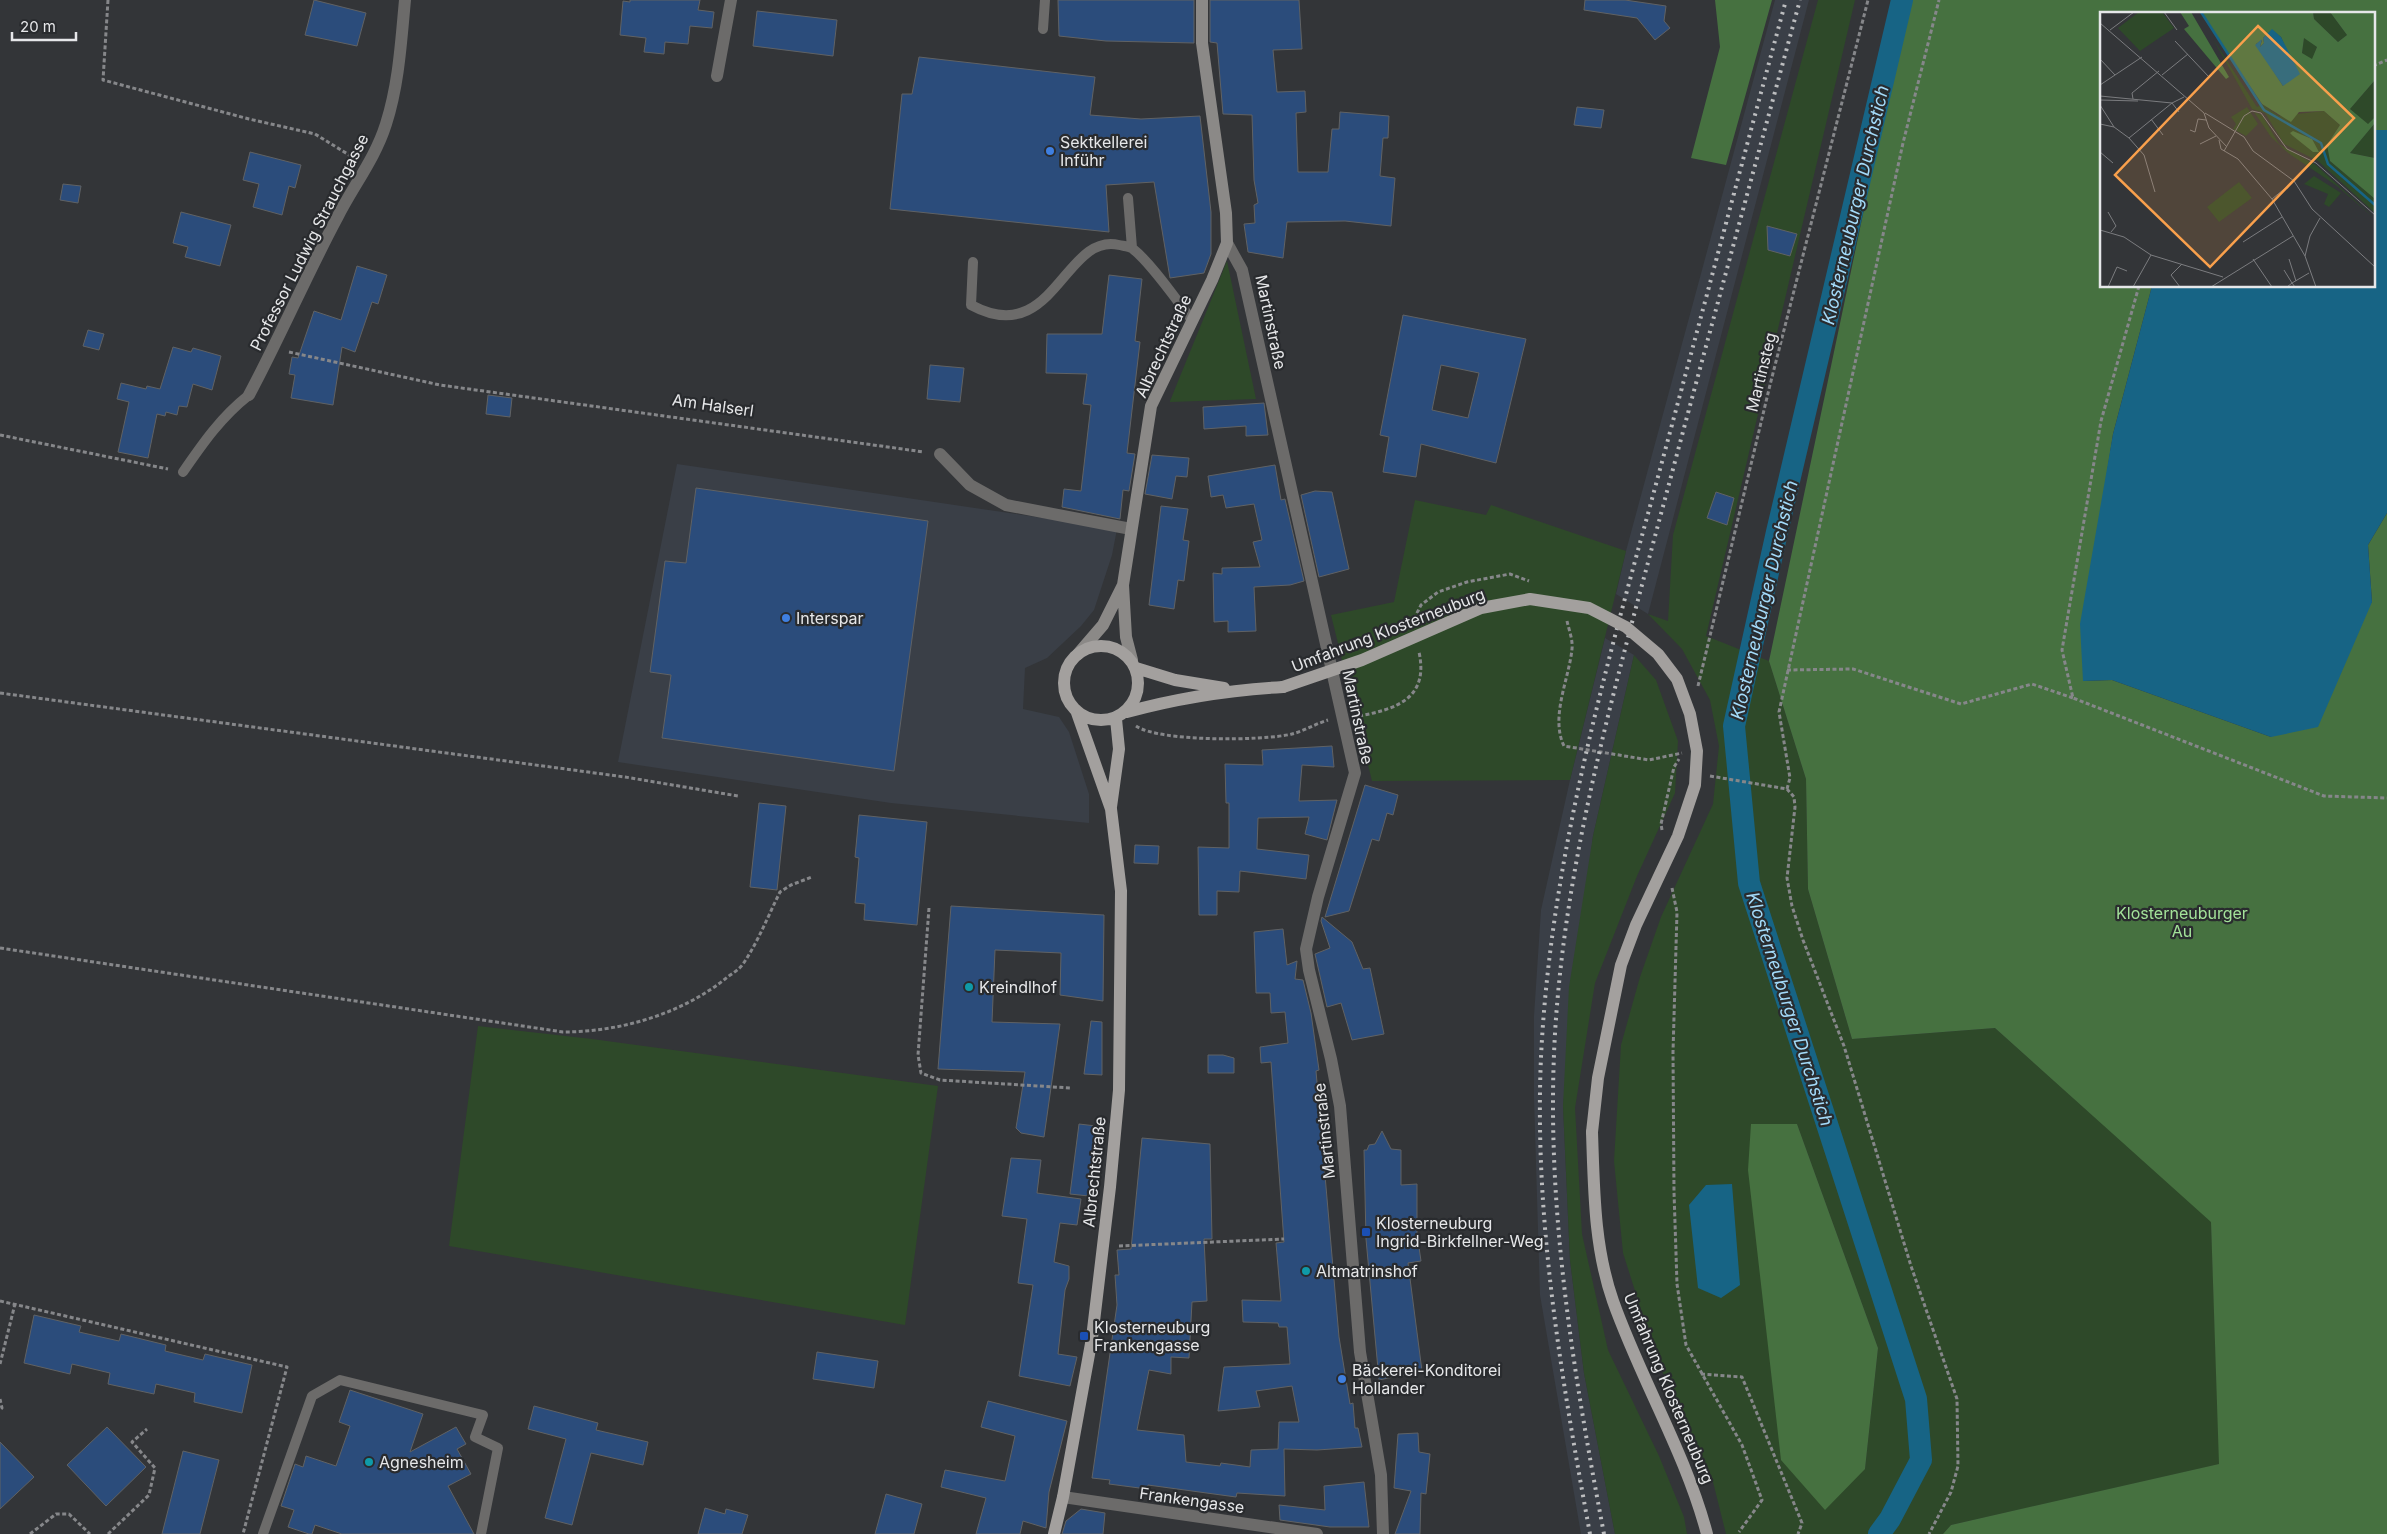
<svg xmlns="http://www.w3.org/2000/svg" width="2387" height="1534" font-family="Inter,sans-serif">
<rect width="100%" height="100%" fill="#333538"/>
<path fill="#3a3f47" d="M1775 0H1809L1648 614 1616 594 1626 551Z
M677 464 1117 529 1112 555 1094 610 1081 626 1047 658 1025 668 1023 709 1059 717 1069 732 1089 794V823L891 803 618 762Z
M1605 638 1634 655 1593 836 1563 1106 1570 1260 1584 1373 1615 1534H1581L1540 1295 1534 1098V1016L1541 910 1570 780Z"/>
<path fill="#2e4929" fill-rule="evenodd" d="M1818 0H1855L1706 636 1769 661 1806 779 1808 889 1852 1039 1995 1028 2211 1221 2220 1464 1951 1525 1943 1534H1726L1713 1482 1657 1360 1623 1253 1614 1161 1621 1045 1640 977 1661 917 1713 804 1719 746 1710 700 1682 649 1648 614 1668 621 1673 535ZM1797 1124 1878 1348 1865 1469Z
M1227 261 1256 399 1170 402V401Z
M1415 500 1486 515 1491 505 1626 551 1570 780 1372 781 1331 615 1394 602Z
M1634 655 1656 680 1678 741 1675 793 1637 876 1595 983 1575 1108 1582 1234 1608 1350 1659 1456 1684 1517 1687 1534H1615L1584 1373 1570 1260 1563 1106 1569 987 1593 836Z
M478 1026 592 1039 938 1086 905 1325 449 1246Z"/>
<path fill="#467140" d="M1715 0H1772L1726 165 1691 158 1720 47Z
M1908 0H2387V130H2373V14H2101V286H2152L2113 434 2103 498 2084 681 2112 680 2271 737 2372 602 2368 545 2387 513V1534H1943L1951 1525 2219 1464 2211 1222 1995 1028 1852 1039 1808 889 1806 779 1769 661Z
M1751 1124H1797L1878 1348 1865 1469 1825 1510 1781 1460 1748 1170Z"/>
<path fill="#176485" d="M2373 130H2387V513L2368 545 2372 602 2318 727 2271 737 2112 680 2083 681 2080 624 2113 434 2152 286H2373Z
M1732 1184 1740 1285 1721 1298 1698 1288 1689 1205 1706 1185Z"/>
<g fill="none" stroke-linecap="round" stroke-linejoin="round">
<path stroke="#176485" stroke-width="22" d="M1879 1534 1890 1519 1921 1460 1916 1399 1749 883 1734 726 1777 532 1902 0"/>
</g>
<path fill="#2b4c7b" stroke="#606264" fill-rule="evenodd" d="M314 0 366 13 357 46 305 35Z
M630 0H700L698 10 714 12 712 28 690 26 688 44 665 42 664 54 644 52 646 38 620 35 623 1 630 2Z
M1058 0H1194V43L1106 41 1059 36Z
M1210 0H1299L1302 49 1273 50 1277 92 1305 91 1306 112 1296 113 1298 172H1328L1332 129H1339L1340 112 1389 116 1388 138H1383L1380 176 1395 178 1391 226 1345 221 1287 222 1283 258 1248 252 1244 224 1255 223 1254 205 1258 203 1254 180 1252 115 1223 114 1217 43 1210 42Z
M1585 0H1625L1666 6 1664 21 1670 28 1655 40 1637 18 1584 10Z
M757 11 837 20 833 56 753 46Z
M919 57 1095 77 1090 115 1141 119 1200 116 1211 212V254L1204 273 1170 278 1154 182 1106 185 1109 232 890 209 902 94H912Z
M1577 107 1604 110 1601 128 1574 125Z
M250 152 301 165 295 188 289 186 282 215 253 207 259 184 243 180Z
M63 184 81 186 78 203 60 200Z
M181 212 231 225 220 266 185 257 188 247 173 243Z
M1767 226 1797 234 1790 256 1768 250Z
M357 266 387 275 378 304 372 302 355 352 342 347 333 405 291 398 295 375 289 374 292 357 298 358 314 311 341 320Z
M1109 275 1142 279 1135 341 1140 342 1127 453 1135 454 1129 491 1123 490 1120 519 1062 507 1064 489 1081 491 1091 405 1083 404 1087 374 1046 373 1047 334H1102Z
M1403 315 1526 339 1496 463 1421 444 1416 477 1383 472 1389 437 1380 435ZM1441 365 1479 373 1468 418 1432 410Z
M88 330 104 334 99 350 83 346Z
M173 347 191 352 193 348 221 356 212 390 193 384 187 407 179 406 177 415 166 412 165 416 157 414 148 458 118 452 129 402 117 399 121 383 146 389 147 386 160 389Z
M930 365 964 368 960 402 927 399Z
M488 395 512 398 510 417 486 414Z
M1264 403 1268 435 1246 436V426L1204 429 1203 407Z
M1152 455 1189 458 1187 477 1176 476 1172 499 1145 494Z
M1275 465 1281 500 1285 499 1304 581 1290 585 1254 587 1256 631 1228 632V621L1214 622 1213 573 1222 574V568L1260 567 1253 542 1262 540 1254 504 1226 508 1223 495 1211 497 1208 476Z
M696 488 928 521 894 771 662 738 671 675 650 672 665 561 686 563Z
M1315 491 1332 492 1349 569 1319 577 1301 495Z
M1716 492 1734 498 1727 525 1707 518Z
M1161 506 1188 509 1183 540 1189 541 1184 581 1178 580 1174 609 1149 605Z
M1332 746 1334 767 1302 765 1299 801 1337 800 1327 840 1305 834 1309 817 1258 818 1257 849 1309 855 1306 879 1240 871 1239 892 1217 891V915H1199L1198 847 1229 848V803H1226L1225 764 1263 765 1262 750Z
M1365 785 1398 795 1393 815 1387 813 1379 841 1372 839 1349 911 1325 917Z
M759 803 786 806 777 890 750 887Z
M859 815 927 822 917 925 864 920 865 904 855 903 859 858 855 857Z
M1135 845 1159 846 1158 864 1134 863Z
M951 906 1104 915 1103 1001 1060 995 1061 953 995 950 992 1022 1060 1024 1044 1137 1021 1133 1016 1128 1025 1072 938 1069Z
M1322 917 1352 942 1363 969 1370 968 1384 1034 1352 1040 1341 1003 1327 1007 1315 954 1330 948 1321 921Z
M1283 929 1287 965 1297 961 1295 979 1303 980 1311 1013 1319 1070 1316 1071 1339 1337 1350 1404 1353 1403 1355 1428H1358L1362 1447 1317 1450 1284 1449 1285 1496 1237 1493 1236 1497 1148 1485 1147 1489 1109 1484 1110 1480 1092 1478 1117 1305 1115 1275H1119L1117 1250 1131 1249 1142 1138 1210 1144 1212 1239H1204L1207 1301 1192 1302 1189 1358 1171 1357V1374L1149 1370 1137 1430 1184 1435 1186 1462 1220 1466 1221 1463 1250 1467 1251 1450 1278 1449 1279 1422H1299L1292 1386 1256 1391 1260 1407 1218 1411 1224 1367 1290 1364 1287 1327H1279L1278 1323 1243 1322 1242 1300 1281 1301 1276 1243 1284 1242 1271 1062 1261 1063 1260 1047 1288 1043 1285 1012 1271 1013 1270 993H1256L1254 932Z
M1091 1021 1102 1022V1075L1084 1074Z
M1208 1055H1223L1234 1058V1073H1208Z
M1079 1124 1096 1126 1089 1196 1070 1194Z
M1382 1131 1391 1149 1401 1150V1185L1417 1184V1234L1421 1261 1408 1263 1422 1371 1379 1380 1366 1239 1364 1150H1367L1369 1145 1375 1144Z
M1011 1158 1041 1160 1037 1193 1081 1199 1077 1225 1060 1223 1054 1262 1069 1266V1279L1065 1290 1058 1354 1077 1357 1070 1386 1019 1376 1033 1285 1018 1283 1027 1219 1002 1216Z
M34 1315 81 1326 79 1332 119 1341 121 1334 166 1345 165 1351 203 1360 205 1354 252 1365 242 1413 194 1402 195 1393 156 1384 154 1394 108 1384 110 1373 72 1364 70 1374 24 1363Z
M817 1352 878 1361 874 1388 813 1379Z
M350 1390 423 1414 410 1452 456 1427 466 1444 457 1449 471 1474 448 1486 474 1534H342L315 1525 312 1534H309L288 1527 294 1510 281 1506 295 1464 303 1467 306 1456 336 1466 350 1426 339 1422Z
M988 1401 1067 1421 1049 1492 1046 1528 1023 1521 1020 1534H976L986 1498 941 1487 945 1470 1005 1481 1015 1436 981 1427Z
M534 1406 598 1423 596 1430 648 1442 643 1465 591 1453 572 1525 545 1518 566 1439 528 1429Z
M107 1427 146 1467 106 1506 67 1465Z
M1418 1433 1419 1452 1430 1454 1426 1494 1421 1493 1420 1534H1395L1411 1491 1394 1488 1398 1434Z
M0 1442 34 1477 0 1509Z
M183 1451 219 1460 200 1534H162Z
M1364 1482 1369 1527H1330L1280 1520 1279 1505 1325 1510 1324 1486Z
M886 1494 922 1504 914 1534H875Z
M705 1508 725 1514 726 1509 748 1515 742 1534H698Z
M1081 1509 1105 1513 1103 1534H1062L1066 1521Z"/>
<g fill="none" stroke-linecap="round" stroke-linejoin="round">
<path stroke="#86878a" stroke-width="3" stroke-dasharray="4 2.5" stroke-linecap="butt" d="M108 0 103 80 249 119 315 134 354 158
M2373 66 2387 60
M2139 286 2101 421 2062 650 2073 698 2324 796 2387 798
M289 352 440 385 924 452
M0 435 168 469
M1414 619 1421 605 1438 592 1467 582 1510 574 1529 581
M1567 621C1569 630 1573 640 1572 649 1569 679 1550 717 1564 746L1649 760 1682 753
M1787 670 1853 669 1961 704 2032 684 2073 698
M1698 686 1770 385 1868 0
M0 693 625 777 738 796
M1359 716C1397 709 1429 698 1419 652
M1136 726C1159 742 1263 741 1292 734 1304 731 1315 724 1328 720
M1710 776 1787 789 1794 797 1795 807 1787 878 1792 906 1803 940 1844 1046 1911 1266 1957 1399 1958 1466 1951 1492 1929 1534
M1787 789 1790 778 1779 712 1903 143 1939 0
M1662 830 1661 824 1674 767 1679 759
M1672 888 1677 912 1673 1052 1674 1192 1677 1284 1686 1345 1742 1445 1762 1500 1739 1532
M929 908 918 1055 921 1073 940 1080 1071 1088
M0 948 563 1032C620 1032 681 1014 725 979 731 974 739 970 743 964 758 942 768 916 780 892L791 885 812 877
M1119 1246 1284 1239
M0 1301 287 1367 243 1534
M0 1364 15 1304
M1701 1374 1742 1377 1802 1523 1798 1534
M0 1399 2 1408 0 1410
M30 1534 56 1514H69L90 1534
M108 1534 149 1495 155 1468 132 1442 147 1429"/>
<path stroke="#6c6b6a" stroke-width="10" d="M1043 29 1045 0
M1128 198 1132 248
M973 262 971 305C1054 350 1064 232 1119 245 1123 246 1130 246 1133 249 1152 264 1177 301 1192 320
M183 472C203 443 221 417 249 395
M263 1534 312 1396 340 1380 483 1415 475 1437 498 1448 481 1534"/>
<path stroke="#6c6b6a" stroke-width="12" d="M717 76 731 0
M1227 243 1242 270 1355 773 1318 897 1306 949 1309 970 1331 1059 1340 1106 1360 1352 1381 1475 1383 1534
M249 395C280 337 306 276 337 218 353 186 375 159 386 124 399 83 401 42 405 0
M940 454 970 485 1006 505 1131 529
M1063 1497 1317 1534"/>
<path stroke="#8b8987" stroke-width="12" d="M1078 654 1103 625 1123 585
M1132 660 1126 637 1123 585 1151 406 1212 280 1227 243 1226 213 1202 43V0"/>
<path stroke="#a3a09e" stroke-width="12" d="M1064 683a37 37 0 1 1 74 0a37 37 0 1 1-74 0Z
M1136 668 1175 680 1224 688
M1127 712C1178 698 1230 690 1283 687
M1111 807 1119 749 1116 719
M1592 1132C1594 1189 1594 1247 1613 1301 1641 1380 1686 1454 1707 1534
M1054 1534 1063 1497 1092 1338 1110 1187 1119 1090 1121 891 1111 809 1076 710"/>
<path stroke="#bcbdbf" stroke-width="4" stroke-dasharray="2.5 5" stroke-linecap="butt" d="M1590 1534C1561 1376 1534 1218 1541 1057 1550 870 1600 689 1649 510 1695 340 1740 170 1786 0
M1604 1534C1570 1355 1541 1176 1558 994 1572 840 1614 690 1654 540 1702 360 1751 180 1800 0"/>
<path stroke="#a3a09e" stroke-width="12" d="M1283 687 1362 660 1481 608 1530 599 1589 608 1626 627 1658 654 1677 679 1690 714 1697 751 1695 785 1678 836 1636 925 1621 965 1598 1078 1592 1132"/>
</g>
<g fill="#3f7fe0" stroke="#292b2e" stroke-width="2">
<circle cx="1050" cy="151" r="5"/>
<circle cx="786" cy="618" r="5"/>
<circle cx="1342" cy="1379" r="5"/>
</g>
<g fill="#0f9aa8" stroke="#292b2e" stroke-width="2">
<circle cx="969" cy="987" r="5"/>
<circle cx="1306" cy="1271" r="5"/>
<circle cx="369" cy="1462" r="5"/>
</g>
<g fill="#1a4fb4" stroke="#292b2e" stroke-width="2">
<rect x="1361" y="1227" width="10" height="10" rx="2.5"/>
<rect x="1079" y="1331" width="10" height="10" rx="2.5"/>
</g>
<g text-anchor="middle" dominant-baseline="central" stroke-width="4.5" stroke-linejoin="round" paint-order="stroke">
<g font-size="16" fill="#e6e7e9" stroke="#292b2e" text-anchor="start">
<text x="1060" y="142">Sektkellerei<tspan x="1060" dy="18">Inführ</tspan></text>
<text x="796" y="618">Interspar</text>
<text x="979" y="987">Kreindlhof</text>
<text x="1376" y="1223">Klosterneuburg<tspan x="1376" dy="18">Ingrid-Birkfellner-Weg</tspan></text>
<text x="1316" y="1271">Altmatrinshof</text>
<text x="1094" y="1327">Klosterneuburg<tspan x="1094" dy="18">Frankengasse</tspan></text>
<text x="1352" y="1370">Bäckerei-Konditorei<tspan x="1352" dy="18">Hollander</tspan></text>
<text x="379" y="1462">Agnesheim</text>
</g>
<g font-size="16" fill="#e6e7e9" stroke="#292b2e">
<text transform="translate(309 242) rotate(-63)">Professor Ludwig Strauchgasse</text>
<text transform="translate(1271 322) rotate(78)">Martinstraße</text>
<text transform="translate(1163 346) rotate(-65)">Albrechtstraße</text>
<text transform="translate(1761 372) rotate(-76)">Martinsteg</text>
<text transform="translate(713 405) rotate(8)">Am Halserl</text>
<text transform="translate(1388 630) rotate(-21)">Umfahrung Klosterneuburg</text>
<text transform="translate(1358 717) rotate(78)">Martinstraße</text>
<text transform="translate(1324 1131) rotate(-96)">Martinstraße</text>
<text transform="translate(1094 1172) rotate(-84)">Albrechtstraße</text>
<text transform="translate(1669 1388) rotate(67)">Umfahrung Klosterneuburg</text>
<text transform="translate(1192 1500) rotate(8)">Frankengasse</text>
</g>
<g font-size="16" fill="#a3e299" stroke="#292b2e">
<text x="2182" y="913">Klosterneuburger<tspan x="2182" dy="18">Au</tspan></text>
</g>
<g font-size="18" font-style="italic" fill="#a3daf9" stroke="#292b2e">
<text transform="translate(1855 205) rotate(-77)">Klosterneuburger Durchstich</text>
<text transform="translate(1764 600) rotate(-77)">Klosterneuburger Durchstich</text>
<text transform="translate(1790 1009) rotate(72)">Klosterneuburger Durchstich</text>
</g>
</g>
<g transform="translate(2100 12)">
<rect width="275" height="275" fill="#333538"/>
<path d="M39 0H62L74 16 40 39 18 16ZM213 0H230L247 23 238 30 214 7ZM204 25 217 35 212 48 202 41ZM113 27 157 95 162 92 179 104 224 99 240 113 227 133 230 149 275 187V201L218 149 184 132 165 101 152 97ZM275 68V105L268 113 250 97ZM147 95 158 112 146 124 133 117 136 112 131 105ZM154 100 162 103 179 132 216 153 275 207 237 174 188 141 171 125ZM275 111V146L250 141ZM214 164 241 181 229 195 224 192 228 182 204 172ZM139 170 152 186 119 210 107 195Z" fill="#2e4929"/>
<path d="M80 0H91L129 65 126 67 84 17 89 14ZM100 0H213L214 7 238 30 247 23 230 0H275V68L250 97 268 112 275 105V111L250 141 275 146V187L230 149 227 133 240 113 224 99 199 100 191 110 162 92ZM172 18 181 25 191 48 183 74 156 32 162 28 160 35 164 31 163 26ZM204 26 217 35 212 47 202 41ZM193 119 212 127 219 140H213L193 124 190 121Z" fill="#467140" fill-rule="evenodd"/>
<path d="M172 17 181 25 200 62 183 74 155 33 162 27 160 35 164 31 163 26Z" fill="#176485"/>
<path fill="none" stroke="#176485" stroke-width="2.5" d="M101 0 164 98 221 131 228 152 275 193"/>
<path fill="none" stroke="#7b7c7f" stroke-width="1" d="M64 0 77 18M0 11 104 101 109 116 127 135M10 18 34 0M75 29 109 65M0 47 15 63M62 63 88 42M0 73 42 45M0 84 72 91 84 85M33 87 32 81 59 59M0 88 38 89M0 93 14 115 0 112M105 101 144 125 153 139 194 169 212 197 275 255M51 107 63 123M14 115 29 126 44 143 55 180M90 118 95 120 98 107 106 108M29 126 72 91 79 100M119 128 121 137 138 147 172 187 205 244 216 275M100 132 116 124M124 139 144 104 152 99 161 101 187 137 216 151 275 203M0 140 13 151M172 187 194 169M8 200 16 214 11 220M0 218 24 225 51 243 123 265M143 230 182 205M205 244 210 224 220 206M153 247 172 275M189 247 196 269M184 258 192 271 187 275M8 275 17 255 27 259M33 275 51 243M80 275 71 263 82 252M111 275 193 224M195 275 192 271 209 261"/>
<path fill="#f9a04c" fill-opacity="0.15" stroke="#f9a04c" stroke-width="2.5" d="M158 14 254 106 110 255 15 163Z"/>
<rect width="275" height="275" fill="none" stroke="#e6e7e9" stroke-width="2.5"/>
</g>
<path d="M12 32v8h64v-8" fill="none" stroke="#e6e7e9" stroke-width="2.5"/>
<text x="20" y="32" font-size="15" fill="#e6e7e9" stroke="#292b2e" stroke-width="4" paint-order="stroke">20 m</text>
</svg>
